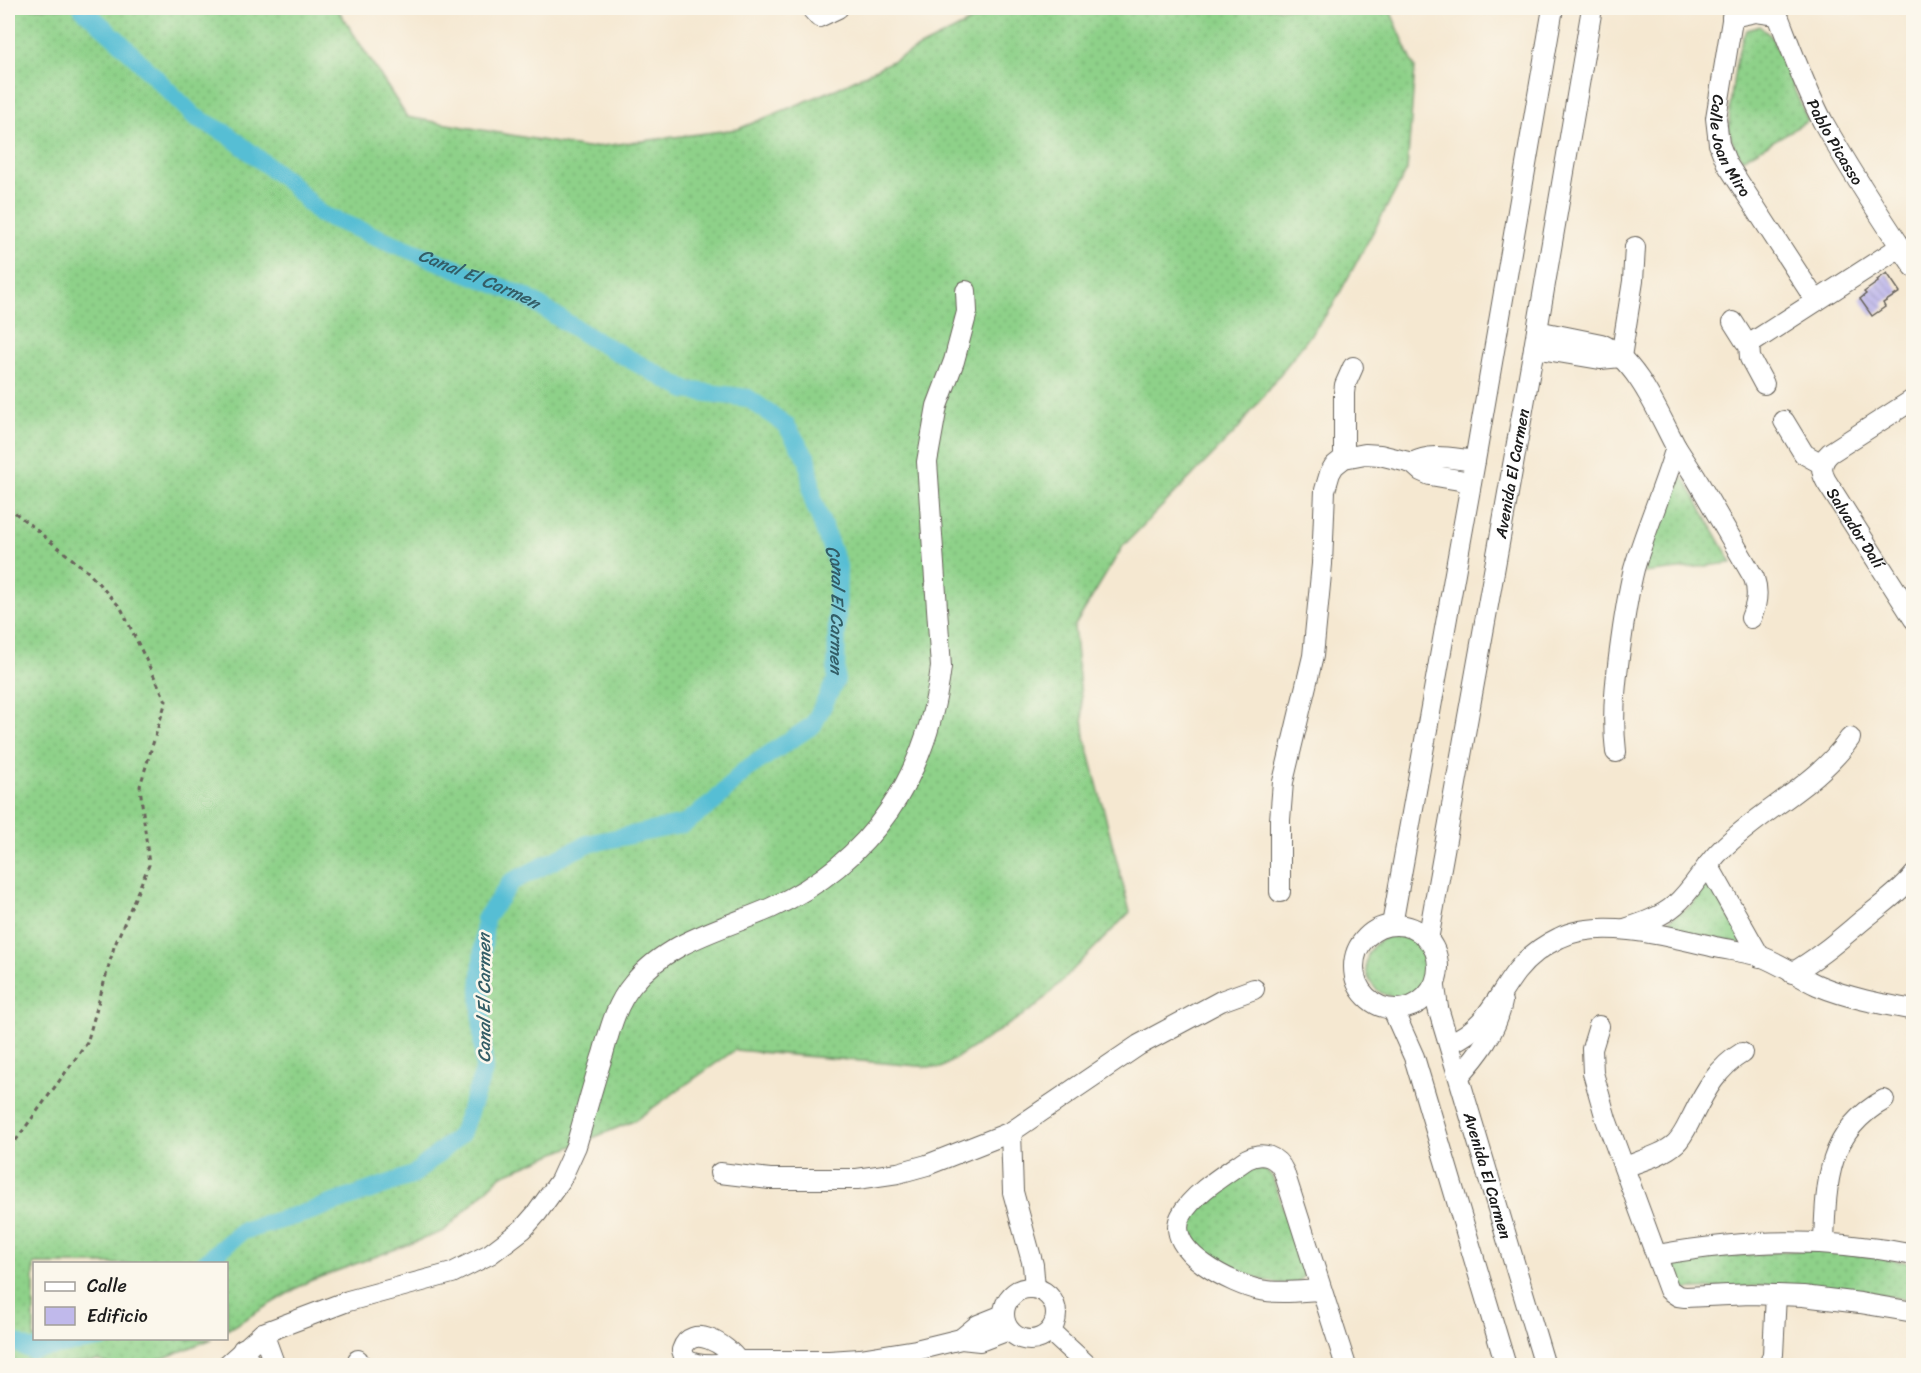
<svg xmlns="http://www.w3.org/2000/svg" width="1921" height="1373" font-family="Sriracha,sans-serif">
<defs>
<pattern id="grass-dots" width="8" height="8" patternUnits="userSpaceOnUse" patternTransform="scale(1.5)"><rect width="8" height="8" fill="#8ed189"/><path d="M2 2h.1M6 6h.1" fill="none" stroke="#7ab376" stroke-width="1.8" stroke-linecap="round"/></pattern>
<pattern id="building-back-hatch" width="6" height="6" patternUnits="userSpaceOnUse" patternTransform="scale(1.5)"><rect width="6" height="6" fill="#c0b9eb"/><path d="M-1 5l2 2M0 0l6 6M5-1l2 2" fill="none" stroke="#a49ec9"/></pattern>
</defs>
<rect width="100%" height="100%" fill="#fbf7ec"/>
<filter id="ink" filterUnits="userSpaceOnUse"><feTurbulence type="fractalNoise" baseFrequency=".0167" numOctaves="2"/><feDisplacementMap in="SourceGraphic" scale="12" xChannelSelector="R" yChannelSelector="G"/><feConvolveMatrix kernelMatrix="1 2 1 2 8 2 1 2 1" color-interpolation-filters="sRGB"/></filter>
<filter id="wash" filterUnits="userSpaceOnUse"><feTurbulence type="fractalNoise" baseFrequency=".008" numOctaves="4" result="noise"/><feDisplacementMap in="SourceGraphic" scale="24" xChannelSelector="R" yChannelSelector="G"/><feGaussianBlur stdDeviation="1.35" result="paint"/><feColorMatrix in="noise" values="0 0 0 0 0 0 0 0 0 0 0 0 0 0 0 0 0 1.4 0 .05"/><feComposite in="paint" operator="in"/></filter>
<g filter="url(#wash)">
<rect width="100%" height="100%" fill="#f5e8d1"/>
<path fill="url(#grass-dots)" stroke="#557652" stroke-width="1.5" d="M8 8H337L407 117 586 148 738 129 838 88 998 8H1389L1415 68 1407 170 1332 307 1237 430 1123 546 1074 627 1085 737 1130 912 1037 1006 941 1068 735 1050 634 1121 502 1175 444 1231 307 1282 227 1330 226 1264H34V1338L212 1339 146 1365H113L98 1361 52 1365H8Z
M1759 26 1771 36 1808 121 1742 159C1737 151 1732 144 1730 134 1727 118 1736 42 1747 30Z
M1681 477 1686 481 1732 563 1644 573 1646 558 1675 479Z
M1711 886 1746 945 1667 928 1668 921 1691 905 1703 887Z
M1366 966a31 31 0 1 1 62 0a31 31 0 1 1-62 0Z
M1255 1167 1267 1171 1272 1176 1305 1272C1297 1306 1206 1259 1194 1241 1190 1236 1189 1229 1191 1224 1194 1212 1207 1204 1216 1197 1227 1187 1240 1170 1255 1167Z
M1814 1249 1913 1263V1301L1847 1288 1781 1285 1678 1290 1672 1261Z"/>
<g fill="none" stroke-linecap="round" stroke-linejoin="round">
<g stroke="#56bed4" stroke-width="18">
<path id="s1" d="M82 8 118 40 195 117 227 134 291 184 320 214 524 296 591 338 686 390 748 398 786 425 808 460 813 500 838 566 836 680 813 725 745 770 714 802 684 824 587 844 511 882 485 919 480 990 484 1071 461 1134 413 1175 308 1212 242 1231 203 1264"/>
<path d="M8 1339 31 1350 103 1338"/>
</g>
</g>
<g id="blocks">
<path fill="url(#building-back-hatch)" d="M1887 273 1900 292 1883 303 1885 307 1872 316 1860 299 1866 294 1864 292 1878 282 1877 280Z"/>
</g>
</g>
<g filter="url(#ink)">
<use href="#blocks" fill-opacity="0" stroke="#68635b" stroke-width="1.5"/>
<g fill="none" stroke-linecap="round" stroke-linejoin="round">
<defs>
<g id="minor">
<path d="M811 8 819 17 838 8"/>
<path id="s2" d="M1734 8 1716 118 1719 144 1727 164 1816 301"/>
<path id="s3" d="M1775 8C1790 46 1804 86 1823 122 1851 172 1882 219 1914 267"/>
<path d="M1732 17 1756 12 1778 15"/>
<path d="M1733 322 1745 341 1753 342 1756 340 1900 247"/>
<path d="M1537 331 1601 344C1636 358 1659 415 1676 447 1664 488 1646 528 1634 569 1629 589 1626 608 1623 628 1617 670 1611 710 1616 752"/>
<path d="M1749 342 1750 358 1764 384"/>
<path d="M1534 348 1600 359 1621 357"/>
<path d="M1621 357 1633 281 1635 247"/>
<path id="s4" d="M1914 399 1830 453C1821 461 1820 470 1826 481L1914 619"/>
<path d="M1784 421 1804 454 1822 464"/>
<path d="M1676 447 1696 478 1754 578C1759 592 1757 604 1751 618"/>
<path d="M1344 458V393L1345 385 1353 367"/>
<path d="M1412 463C1432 452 1454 459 1475 461"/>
<path d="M1708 865 1760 957"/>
<path d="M1280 892V820L1283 782 1313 656 1322 564 1325 490 1330 473 1334 466 1344 458 1365 454 1380 455 1412 463 1421 471 1430 475 1471 482"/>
<circle cx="1396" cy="967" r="42"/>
<path d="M1392 925 1475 461 1553 8"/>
<path d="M1625 929C1643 923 1661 917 1675 905 1694 889 1704 866 1722 849 1762 809 1818 785 1850 738"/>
<path id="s5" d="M1428 940 1534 348 1592 8"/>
<path d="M1792 973C1819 958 1841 938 1864 919 1881 905 1900 892 1914 875"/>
<path id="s6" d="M1435 987 1438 1008 1545 1366"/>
<path d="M1393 1010 1414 1057 1506 1366"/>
<path d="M1599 1026 1592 1049 1593 1073 1606 1119 1669 1290 1678 1296 1685 1297 1751 1294 1803 1296 1860 1303 1914 1312"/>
<path d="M1450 1043C1485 1029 1495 1000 1516 972 1528 957 1542 946 1559 938 1600 917 1672 937 1715 947 1730 950 1746 952 1760 956 1779 963 1798 976 1817 985 1848 998 1881 1004 1914 1010"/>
<path d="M1459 1076C1478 1055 1497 1031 1502 1002"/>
<path d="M1011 1132 1013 1192 1033 1265 1035 1288"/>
<path d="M1625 1167C1642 1160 1663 1155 1676 1143 1684 1135 1688 1124 1693 1115 1705 1091 1718 1067 1742 1053"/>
<path d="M720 1173 770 1179H857L898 1173 927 1165 1011 1132 1139 1045 1221 1001 1254 989"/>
<path d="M1824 1242C1826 1183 1827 1131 1884 1100"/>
<path d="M1657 1255C1748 1239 1823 1237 1914 1255"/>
<circle cx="1030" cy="1314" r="26"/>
<path d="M1320 1290C1301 1291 1279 1294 1260 1290 1234 1285 1163 1251 1181 1216 1192 1194 1227 1173 1247 1159 1263 1151 1277 1156 1284 1172L1346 1366"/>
<path d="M1050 1331 1088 1366"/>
<path d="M263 1333 275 1366"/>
<path d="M961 1339 978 1325 1003 1315"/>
<path d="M243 1349 252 1366"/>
<path d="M358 1360 360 1366"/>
<path d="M738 1361C727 1345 691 1322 682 1350L685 1359C697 1368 724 1366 738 1361H829L860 1359 916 1350 961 1339 980 1341 1009 1330"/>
<path d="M226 1366 263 1333 348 1301 452 1273 490 1254 523 1229 537 1213 560 1181 576 1146C585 1115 593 1084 603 1054 610 1029 616 1004 633 984 667 941 723 929 771 908 872 862 928 775 941 667L927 462 937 406 954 361 967 312 966 291"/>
<path d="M1769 1366 1773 1354 1776 1295"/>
</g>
</defs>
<use href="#minor" stroke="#68635b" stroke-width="22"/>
<path stroke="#68635b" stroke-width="3" stroke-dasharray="4.5 4.5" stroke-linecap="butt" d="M8 507 87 571 121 608 166 701 140 786 149 865 114 947 87 1043 8 1151"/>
<use href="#minor" stroke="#fff" stroke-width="20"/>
</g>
</g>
<g text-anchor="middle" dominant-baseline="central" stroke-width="5" stroke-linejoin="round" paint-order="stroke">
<g font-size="16" fill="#1c1c1c" stroke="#fbf7ec">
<text stroke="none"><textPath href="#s3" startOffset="147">Pablo Picasso</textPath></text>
<text stroke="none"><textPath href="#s2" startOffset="142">Calle Joan Miro</textPath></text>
<text stroke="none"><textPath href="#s5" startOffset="474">Avenida El Carmen</textPath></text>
<text stroke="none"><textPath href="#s4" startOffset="186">Salvador Dalí</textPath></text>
<text stroke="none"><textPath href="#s6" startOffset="196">Avenida El Carmen</textPath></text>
</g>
<g font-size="18" font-style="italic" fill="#335d66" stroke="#fbf7ec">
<text stroke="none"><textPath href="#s1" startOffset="488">Canal El Carmen</textPath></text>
<text stroke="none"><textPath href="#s1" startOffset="1028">Canal El Carmen</textPath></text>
<text transform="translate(484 998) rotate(-90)">Canal El Carmen</text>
</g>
</g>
<rect width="1921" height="1373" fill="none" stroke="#fbf7ec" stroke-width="30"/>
<rect x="33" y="1262" width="195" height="78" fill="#fbf7ec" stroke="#a29f99" stroke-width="1.5"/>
<rect x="45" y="1282" width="30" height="9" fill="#ffffff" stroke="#a29f99" stroke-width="1.5"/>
<text x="87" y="1292" font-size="18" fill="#1c1c1c">Calle</text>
<rect x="45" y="1307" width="30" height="18" fill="#c0b9eb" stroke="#a29f99" stroke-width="1.5"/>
<text x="87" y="1322" font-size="18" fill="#1c1c1c">Edificio</text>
</svg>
